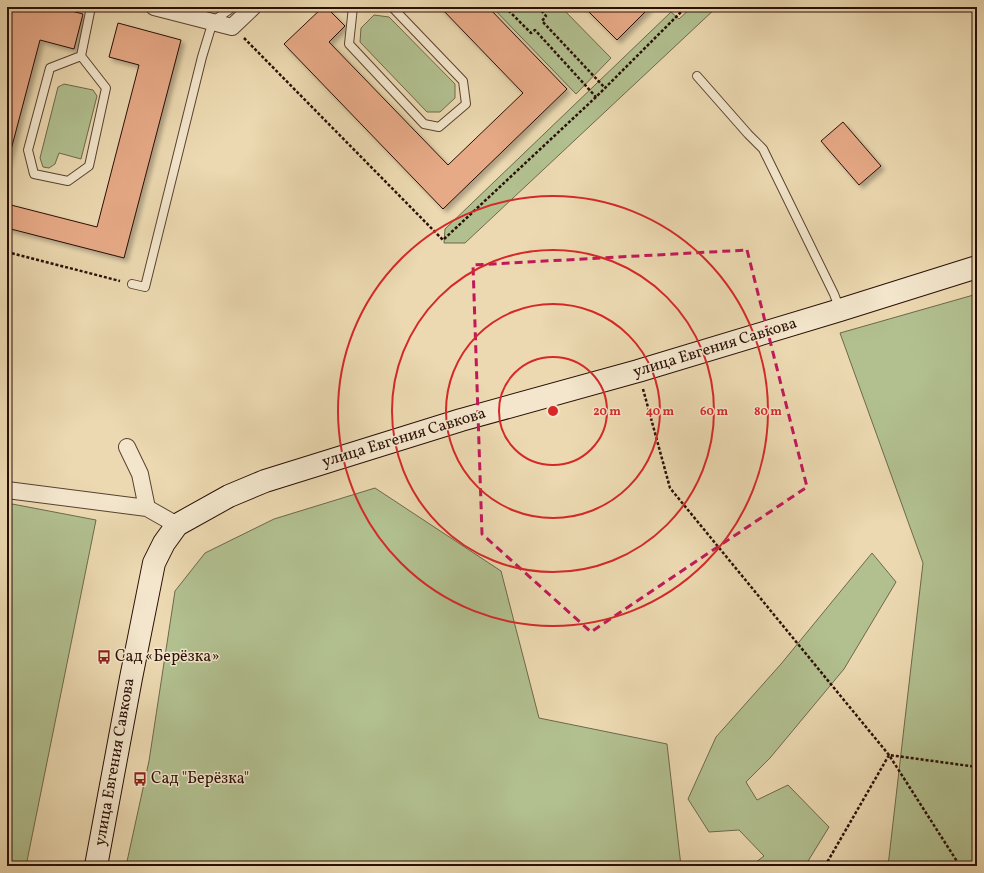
<svg xmlns="http://www.w3.org/2000/svg" width="984" height="873" font-family="Vollkorn,serif">
<defs>
<filter id="shadow"><feDropShadow dx="3.5" dy="3.5" stdDeviation="2" flood-color="#0004"/></filter>
</defs>
<rect width="100%" height="100%" fill="#ecd9b1"/>
<filter id="stains"><feTurbulence type="fractalNoise" baseFrequency=".005" numOctaves="4"/><feColorMatrix values="0 0 0 0 .2 0 0 0 0 .09 0 0 0 0 .02 0 0 0 .5 -.17"/></filter>
<radialGradient id="worn" r=".72"><stop offset=".6" stop-color="#630" stop-opacity="0"/><stop offset="1" stop-color="#630" stop-opacity=".3"/></radialGradient>
<path fill="#b2c090" stroke="#6e684b" d="M492 7H561L611 58 576 94Z
M692 7H717L465 243H444L445 229 671 12 679 19Z
M374 15 389 17 455 84V98L440 112H427L360 42 361 28Z
M64 84 93 90 97 96 81 159 59 153 55 164 49 168 43 167 40 158 58 87Z
M977 294V866H888L923 563 840 333Z
M375 488 501 571 539 718 667 744 681 866H126L149 761 175 591 205 553 274 519Z
M7 503 96 520 26 866H7Z
M872 553 896 582 844 669 770 758 746 782 757 800 788 785 829 827 805 866H751L764 856 739 830 709 832 688 799 716 737 781 664Z"/>
<path fill="#e7aa87" stroke="#2a0f06" filter="url(#shadow)" d="M8 7H56L83 14 74 49 40 40 7 165V13Z
M323 7H326L345 26 329 42 448 165 523 93 440 7H488L567 89 443 209 284 44Z
M584 7H650L617 40Z
M118 23 181 40 124 258 7 228V204L97 227 139 65 109 57Z
M843 122 881 166 859 185 821 141Z"/>
<g fill="none" stroke-linecap="round" stroke-linejoin="round">
<defs>
<path id="service" d="M353 7 349 44 424 124 439 127 466 104 463 81 392 7
M81 56 106 88 89 166 68 181 34 174 28 150 50 68 81 56 91 7
M697 76 748 134 763 149 834 294 840 310
M132 284 145 287 202 57 213 21 229 10 217 7"/>
<path id="minor" d="M154 7 232 27 253 7
M127 447 140 474 147 508
M7 490 147 508 177 525"/>
<path id="secondary" d="M96 866 131 678 154 563 164 543 177 525 229 496 265 481 461 420 638 371 840 310 977 267"/>
</defs>
<use href="#service" stroke="#5a4231" stroke-width="10"/>
<use href="#minor" stroke="#5a4231" stroke-width="18"/>
<use href="#secondary" stroke="#2a0f06" stroke-width="24"/>
<path stroke="#2a0f06" stroke-width="2.5" stroke-dasharray="3 2" stroke-linecap="butt" d="M505 7 531 33 535 30 596 97
M538 7 546 16 542 21 605 88
M244 38 443 240 596 97 686 7
M7 252 120 281
M643 389 670 488 889 755 960 866
M825 866 889 755 977 767"/>
<use href="#service" stroke="#f3e6cc" stroke-width="8"/>
<use href="#minor" stroke="#f3e6cc" stroke-width="16"/>
<use href="#secondary" stroke="#f3e6cc" stroke-width="22"/>
</g>
<path fill="none" stroke="#c2185b" stroke-width="3" stroke-dasharray="8 5" stroke-linejoin="round" d="M747 250 807 487 591 632 482 534 473 265Z"/>
<g fill="none" stroke="#d62828" stroke-width="2">
<circle cx="553" cy="411" r="54"/>
<circle cx="553" cy="411" r="107"/>
<circle cx="553" cy="411" r="161"/>
<circle cx="553" cy="411" r="215"/>
</g>
<defs>
<symbol id="bus-bare" viewBox="-9 -9 18 18"><path d="M-5-6H5V4H4V6H2V4H-2V6H-4V4H-5ZM-3.5-4V0h7V-4ZM-3.5 1.2v1.5H-2V1.2ZM2 1.2v1.5H3.5V1.2Z" fill="#8f2418" stroke="#f3e6cc" stroke-width="2.5" paint-order="stroke"/></symbol>
</defs>
<g fill-rule="evenodd">
<use href="#bus-bare" x="94" y="647" width="20" height="20"/>
<use href="#bus-bare" x="130" y="769" width="20" height="20"/>
</g>
<g text-anchor="middle" dominant-baseline="central" stroke-width="3" stroke-linejoin="round" paint-order="stroke">
<g font-size="16" fill="#2a0f06" stroke="#f3e6cc">
<text transform="translate(715 348) rotate(-17)">улица Евгения Савкова</text>
<text transform="translate(404 438) rotate(-17)">улица Евгения Савкова</text>
<text transform="translate(115 762) rotate(-80)">улица Евгения Савкова</text>
</g>
<g font-size="16" fill="#2a0f06" stroke="#f3e6cc" text-anchor="start">
<text x="115" y="657">Сад «Берёзка»</text>
<text x="151" y="779">Сад "Берёзка"</text>
</g>
</g>
<circle cx="553" cy="411" r="6" fill="#d62828" stroke="#f3e6cc" stroke-width="2"/>
<g font-size="12" text-anchor="middle" font-weight="bold" fill="#d62828" stroke="#f3e6cc" stroke-width="3" stroke-linejoin="round" paint-order="stroke">
<text x="607" y="415">20 m</text>
<text x="660" y="415">40 m</text>
<text x="714" y="415">60 m</text>
<text x="768" y="415">80 m</text>
</g>
<rect width="984" height="873" fill="none" stroke="#ecd9b1" stroke-width="24"/>
<rect x="8" y="8" width="968" height="857" fill="none" stroke="#2a0f06" stroke-width="2"/>
<rect x="12" y="12" width="960" height="849" fill="none" stroke="#2a0f06"/>
<rect width="100%" height="100%" filter="url(#stains)"/>
<rect width="100%" height="100%" fill="url(#worn)"/>
</svg>
